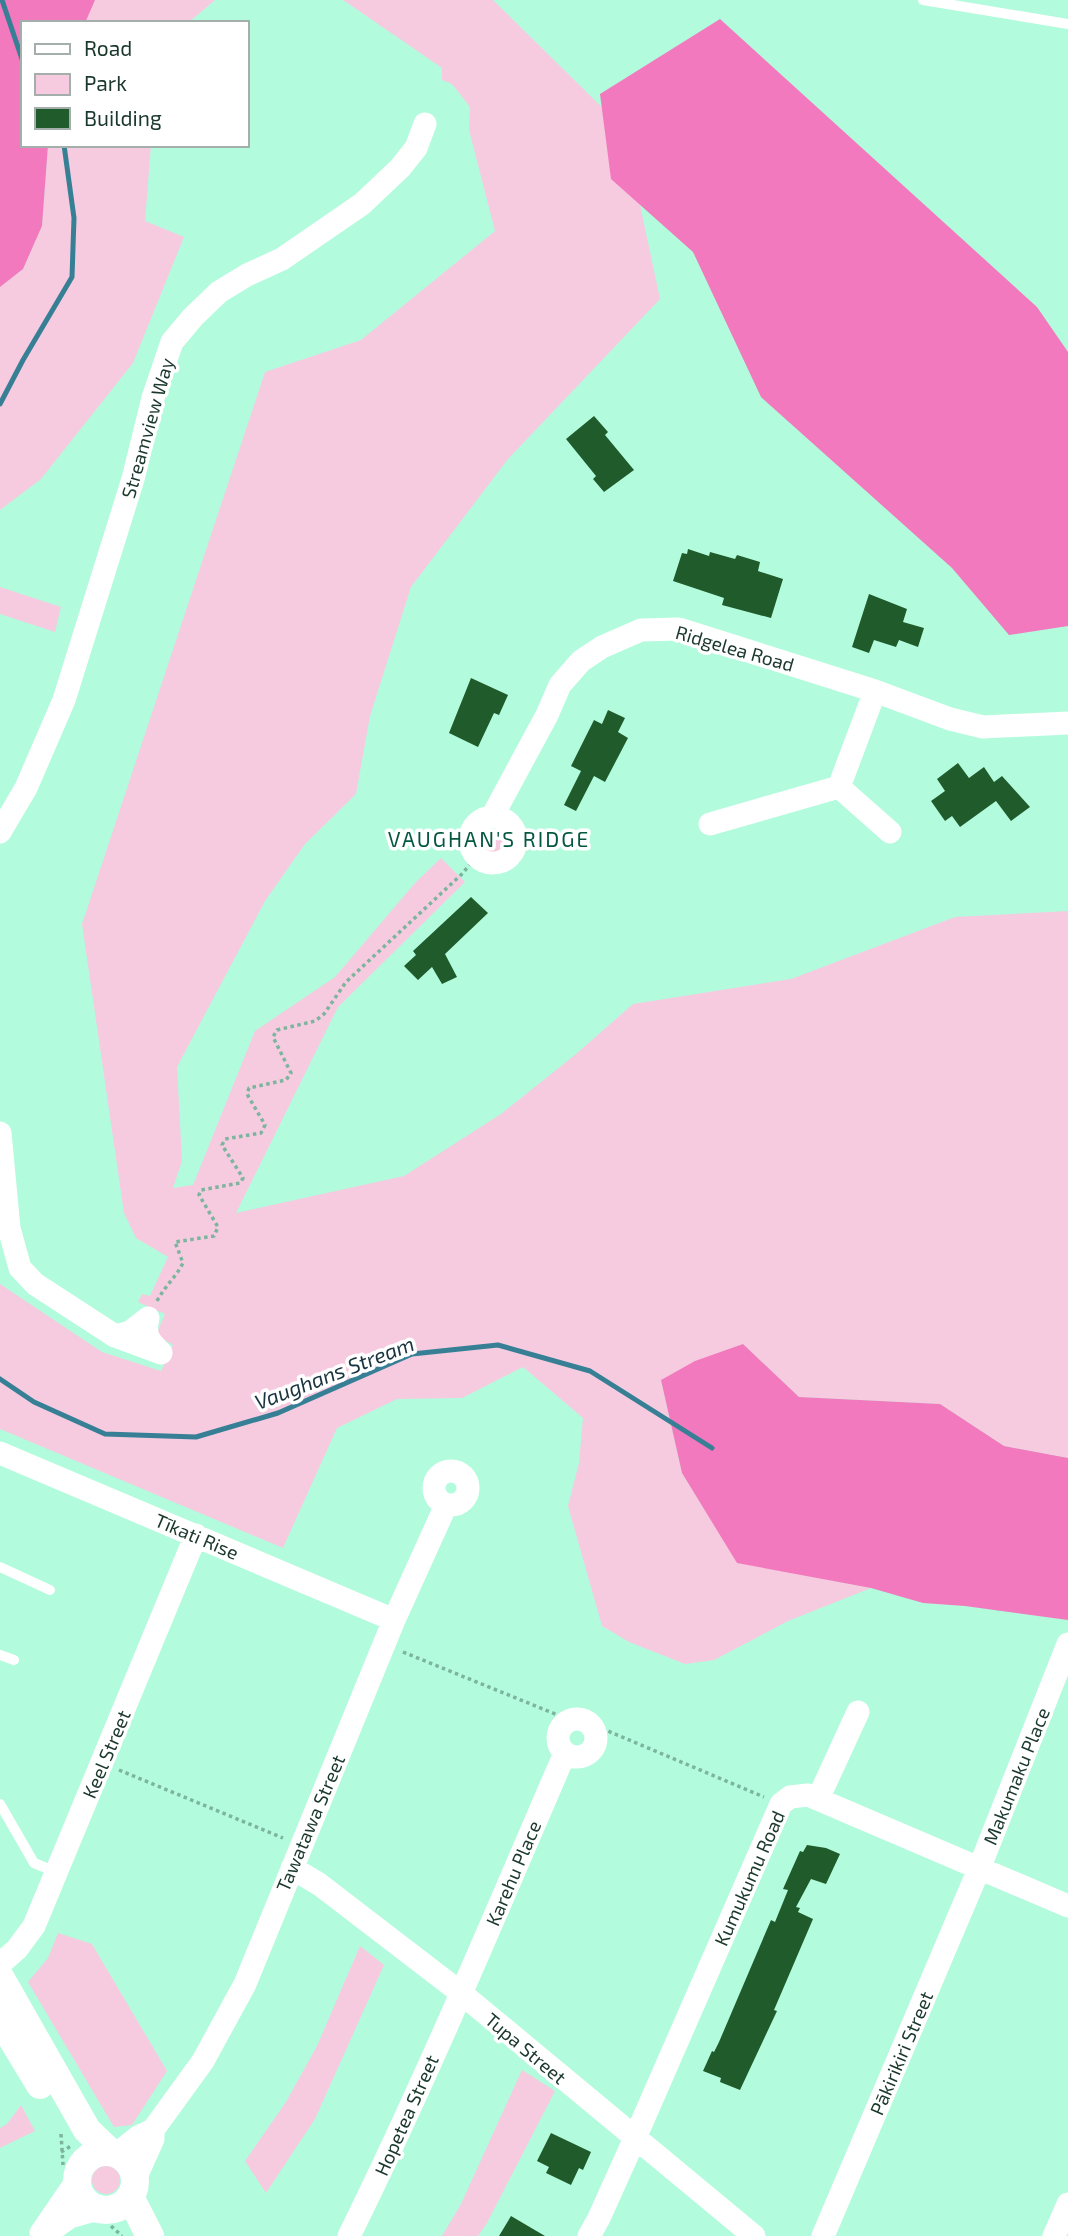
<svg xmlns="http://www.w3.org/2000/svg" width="1068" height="2236" font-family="'Exo 2',sans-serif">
<rect width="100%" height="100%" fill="#b3fbdd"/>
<path fill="#f6cbe0" d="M94 0H215L188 23H84Z
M343 0H493L624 129 660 299 508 459 411 587 370 716 356 794 305 844 265 901 177 1067 182 1161 173 1188 193 1185 255 1031 335 977 415 883 441 858 465 882 338 1007 236 1213 404 1176 501 1114 576 1054 633 1004 791 979 955 917 1068 911V1458L1004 1446 940 1404 799 1397 743 1344 661 1380 682 1473 737 1562 871 1588 788 1621 714 1660 685 1664 629 1642 602 1626 568 1506 579 1463 583 1418 523 1367 462 1398 397 1399 337 1428 283 1548 0 1429V1284L102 1352 161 1371 173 1345 156 1335 165 1314 138 1302 142 1294 150 1296 168 1257 136 1238 124 1213 82 924 265 372 361 340 495 231 469 130 470 107 452 84 442 80V68Z
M48 145H151L145 221 184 237 133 363 41 479 0 510V287L23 269 42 226Z
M0 587 61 607 55 632 0 614Z
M480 843a12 12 0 1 1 24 0a12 12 0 1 1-24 0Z
M58 1933 92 1944 167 2071 132 2125 114 2127 28 1982 48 1958Z
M360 1946 384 1965 315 2119 266 2193 245 2161 286 2102 317 2046Z
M522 2070 555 2091 487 2223 478 2236H442L461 2204Z
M21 2105 35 2131 0 2148V2128L7 2124Z
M92 2180a14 14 0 1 1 28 0a14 14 0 1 1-28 0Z"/>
<path fill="#f279bd" d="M0 0H95L85 23H23V145H48L42 226 23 269 0 287Z
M720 19 1037 307 1068 352V626L1009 635 952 568 761 397 693 252 611 179 600 94Z
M743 1344 799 1397 940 1404 1004 1446 1068 1458V1620L965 1606 923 1603 871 1588 737 1563 682 1473 661 1380 695 1361Z"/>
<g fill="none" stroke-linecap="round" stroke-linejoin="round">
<path stroke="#377f95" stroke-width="5" d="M2 0 23 62
M0 404 23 360 72 277 74 218 64 145
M0 1379 34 1402 105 1434 196 1437 278 1413 412 1354 498 1345 590 1371 712 1448"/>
</g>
<path fill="#205c2b" d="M594 416 608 432 605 435 634 470 604 492 593 479 596 476 566 439Z
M688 549 709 556 710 552 735 559 737 555 760 562 758 571 783 579 771 618 722 605 724 598 673 581 682 553 687 554Z
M869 594 907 609 903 622 924 628 918 647 899 640 896 647 874 640 869 653 852 647Z
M471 678 508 695 499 715 494 713 478 747 449 733Z
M608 710 625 718 618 732 628 738 605 782 594 776 576 811 564 805 581 771 571 766 594 720 602 724Z
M958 763 969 778 984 767 994 782 1002 776 1030 807 1011 821 996 801 960 827 952 816 945 821 931 801 945 791 937 779Z
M471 897 488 913 445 954 457 977 442 984 432 967 418 980 404 966 416 955 413 951Z
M807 1845 826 1848 840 1854 826 1884 811 1879 796 1907 800 1908 798 1912 813 1919 774 2010 777 2011 740 2090 720 2082 721 2078 703 2071 712 2051 714 2052 719 2042 771 1920 775 1922 788 1890 783 1889 800 1851 803 1852Z
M551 2133 591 2152 583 2170 579 2168 571 2185 546 2173 549 2167 537 2161Z
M511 2216 545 2236H499Z"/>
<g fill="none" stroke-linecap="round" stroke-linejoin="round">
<path stroke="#7cb49d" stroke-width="3.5" stroke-dasharray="3.5 3.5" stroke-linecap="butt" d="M157 1301C165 1286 176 1277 183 1263L175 1242 214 1236 218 1227 199 1195 201 1190 240 1183 243 1178 222 1145 225 1139 261 1133 265 1125 247 1094 249 1088 286 1080 291 1073 273 1037 277 1030 315 1021 324 1014 346 982 463 873 476 856
M403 1652 570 1720
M589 1723 764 1797
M119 1770 283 1838
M61 2134 63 2165
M61 2152 71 2146
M111 2226 122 2236"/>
<path stroke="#fff" stroke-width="10" d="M923 0 1068 24
M0 1567 50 1590
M0 1655 14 1660
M0 1804 34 1863 56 1872"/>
<path stroke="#fff" stroke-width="23" d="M839 787 875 691
M492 817 547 715 560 685 581 661 602 647 641 630 679 629 875 691 950 719 983 727 1068 723
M470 840a23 23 0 1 1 46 0a23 23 0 1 1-46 0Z
M710 824 839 787 890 832
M0 832 26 788 64 700 133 479 153 398 172 342 193 317 219 292 247 275 282 259 362 204 400 168 416 148 425 124
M0 1133 9 1228 20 1268 35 1284 115 1336 161 1353C148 1340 144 1335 148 1318L130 1332 115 1336
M0 1453 394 1620
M434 1488a17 17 0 1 1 34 0a17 17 0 1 1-34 0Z
M558 1738a19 19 0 1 1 38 0a19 19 0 1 1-38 0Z
M818 1799 858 1712
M292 1868 319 1884 461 1993 754 2236
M0 1964 17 1949 34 1926 196 1535
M153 2130 203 2061 245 1984 394 1620 446 1505
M117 2154 138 2137 153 2130V2139L135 2179
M78 2179 41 2233 54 2228 70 2217 98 2209
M349 2236C427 2078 495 1915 565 1753
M589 2236 599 2218 635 2138 781 1804 790 1797 808 1795 1068 1906
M823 2236 979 1869 1068 1644
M1054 2236 1068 2204"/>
<path stroke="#fff" stroke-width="28" d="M0 1977 87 2130 110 2152
M0 2019 40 2085
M77 2181a29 29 0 1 1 58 0a29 29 0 1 1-58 0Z
M130 2197 150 2236"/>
</g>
<g text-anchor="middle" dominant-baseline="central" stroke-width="7" stroke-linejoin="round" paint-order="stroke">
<g font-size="19" fill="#1b382d" stroke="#fff">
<text transform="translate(147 428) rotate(-74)">Streamview Way</text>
<text transform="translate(735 648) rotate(16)">Ridgelea Road</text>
<text transform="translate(197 1536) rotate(23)">Tīkati Rise</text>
<text transform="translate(106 1754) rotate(-67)">Keel Street</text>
<text transform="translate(1016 1776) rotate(-68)">Makumaku Place</text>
<text transform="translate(310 1823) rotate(-67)">Tawatawa Street</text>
<text transform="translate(513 1873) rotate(-67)">Karehu Place</text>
<text transform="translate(749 1878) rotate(-66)">Kumukumu Road</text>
<text transform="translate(526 2048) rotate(40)">Tupa Street</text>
<text transform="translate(901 2053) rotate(-67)">Pākirikiri Street</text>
<text transform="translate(406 2115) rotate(-66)">Hopetea Street</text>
</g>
<g font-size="21" letter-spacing="2" fill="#055740" stroke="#fff">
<text x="489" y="838">VAUGHAN'S RIDGE</text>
</g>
<g font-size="21" font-style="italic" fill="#193440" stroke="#fff">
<text transform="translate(334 1372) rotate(-21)">Vaughans Stream</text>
</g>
</g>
<rect x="21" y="21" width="228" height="126" fill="#ffffff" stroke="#a4afab" stroke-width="2"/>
<rect x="35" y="44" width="35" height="10" fill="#ffffff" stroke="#a4afab" stroke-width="2"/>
<text x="84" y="56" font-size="21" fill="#1b382d">Road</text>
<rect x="35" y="74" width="35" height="21" fill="#f6cbe0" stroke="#a4afab" stroke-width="2"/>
<text x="84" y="91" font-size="21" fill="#1b382d">Park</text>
<rect x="35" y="108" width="35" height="21" fill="#205c2b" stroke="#a4afab" stroke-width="2"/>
<text x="84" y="126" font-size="21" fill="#1b382d">Building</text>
</svg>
